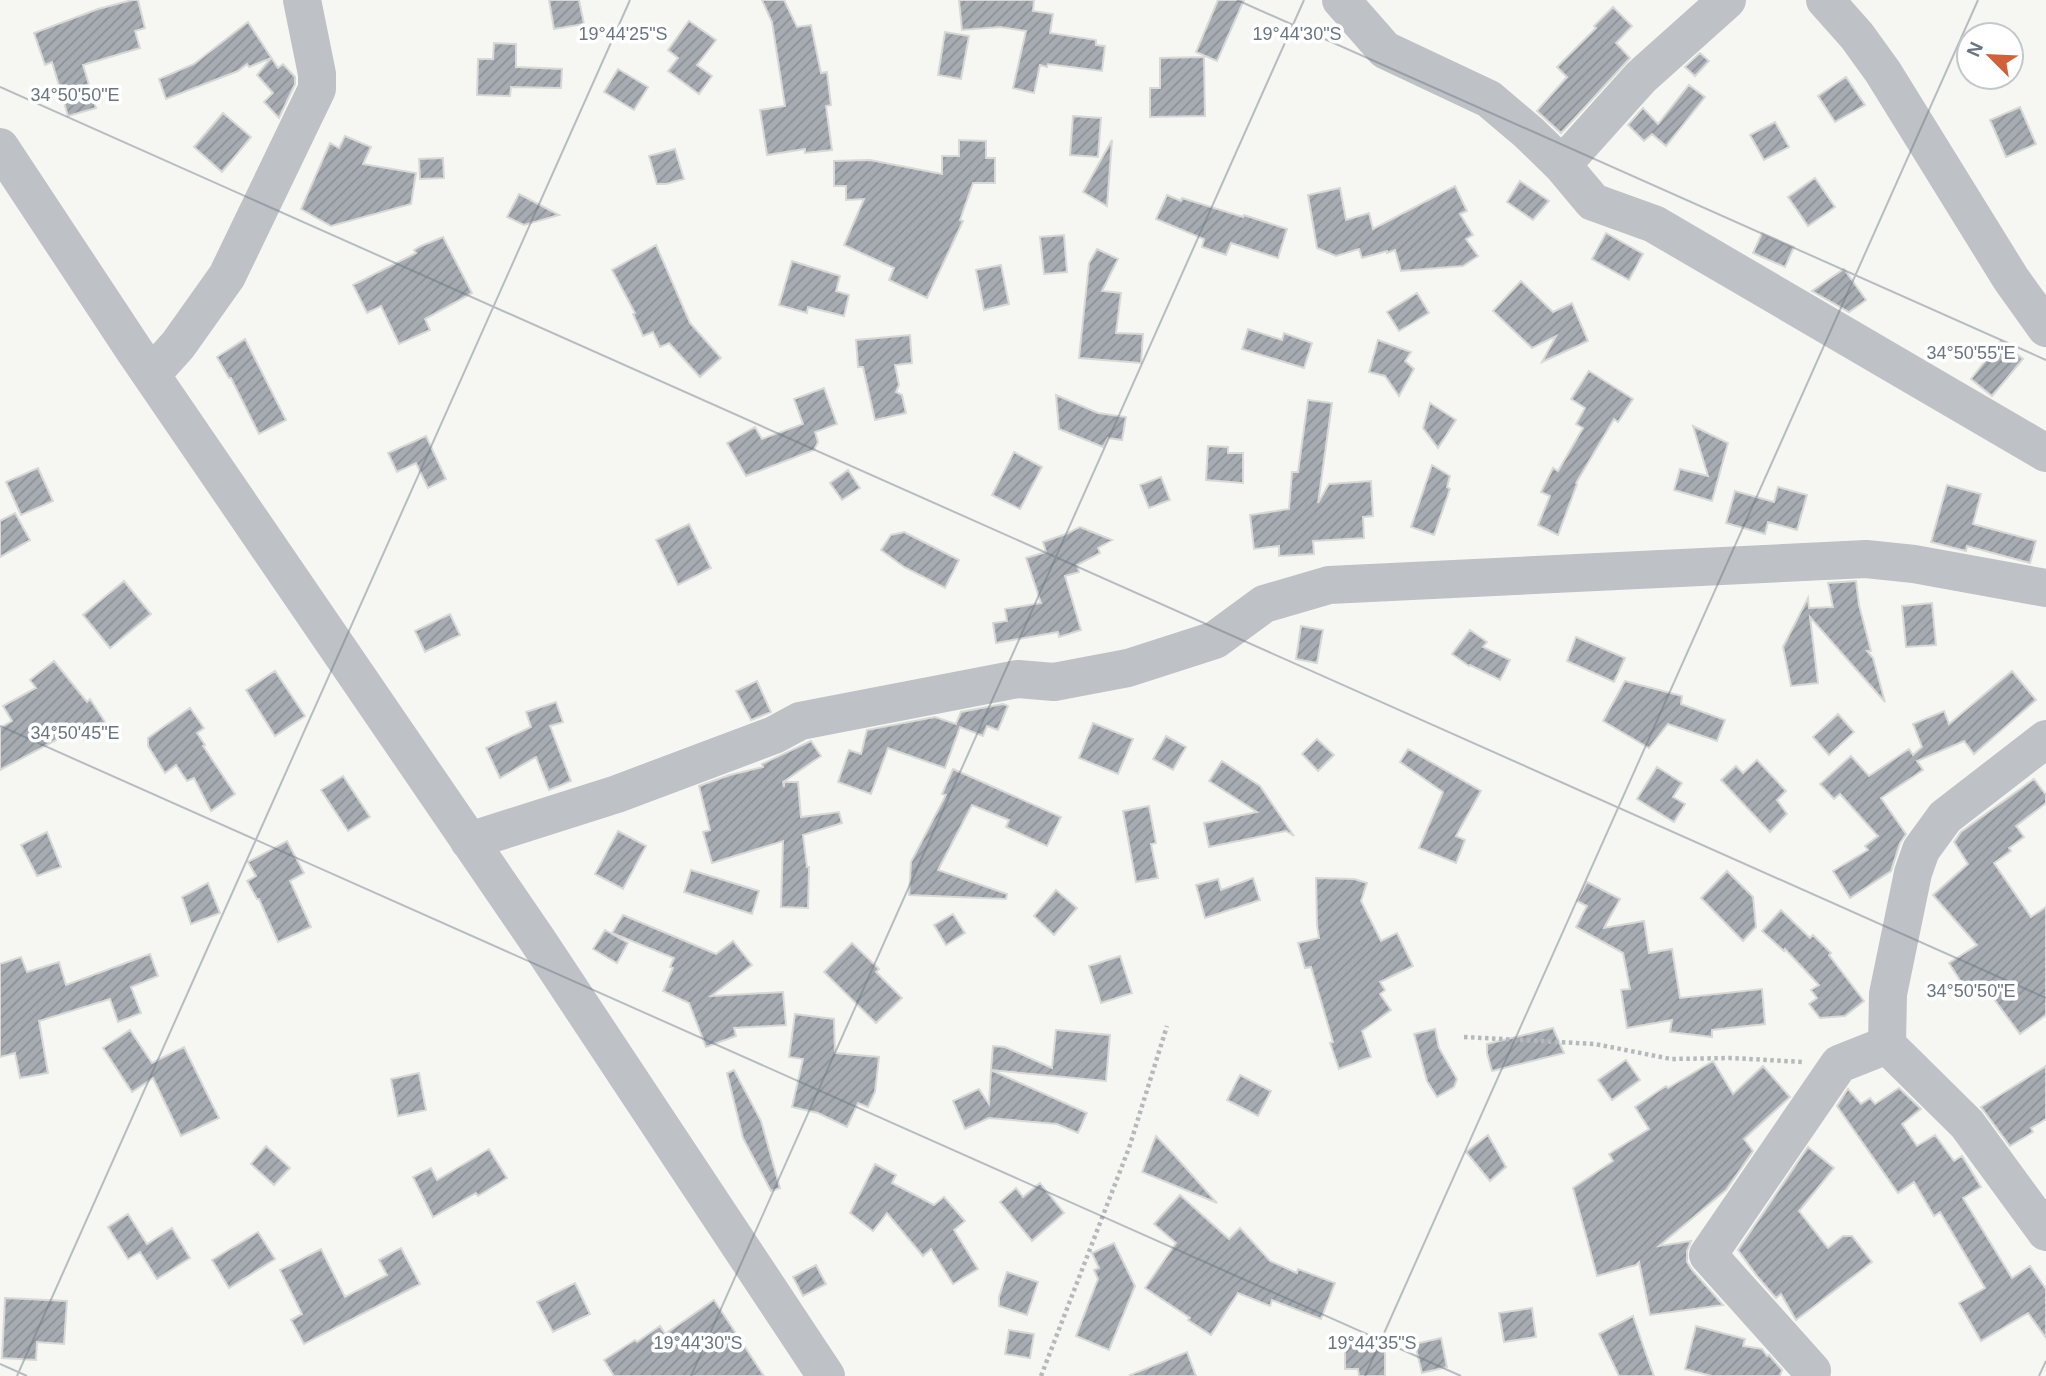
<svg xmlns="http://www.w3.org/2000/svg" width="2046" height="1376" font-family="Arial,sans-serif">
<defs>
<pattern id="building-hatch" width="6" height="6" patternUnits="userSpaceOnUse" patternTransform="scale(1.75)"><rect width="6" height="6" fill="#a6acb2"/><path d="M-1 1l2-2M0 6l6-6M5 7l2-2" fill="none" stroke="#8b9196"/></pattern>
</defs>
<rect width="100%" height="100%" fill="#f6f6f3"/>
<path fill="url(#building-hatch)" stroke="#d8d8d6" stroke-width="2" d="M132 0H138L145 28 135 31 140 48 83 65 96 108 68 116 52 62 45 65 34 33 98 9Z
M549 0H579L584 24 554 29Z
M762 0H784L797 27 811 25 821 73 827 72 831 105 826 106 832 150 805 153V149L767 155 760 110 785 106 772 22Z
M959 0H1034L1033 11 1053 14 1050 33 1096 40V45L1105 46 1102 71 1048 64 1047 67 1040 65 1034 93 1013 88 1026 31 1000 27 962 30Z
M1218 0H1244L1217 61 1196 52Z
M1613 7 1632 26 1616 43 1630 58 1561 133 1537 111 1567 77 1557 67 1596 28 1594 26Z
M689 21 716 40 697 65 712 76 699 94 668 71 678 58 668 50Z
M248 22 278 68 283 64 295 77V84L279 118 264 102 273 93 257 75 271 58 249 67 247 64 238 71 166 99 159 79 194 64Z
M945 32 969 36 961 79 938 75Z
M494 43 516 44V67L562 69 561 88 511 87 510 96 477 95 478 59H493Z
M1700 53 1709 61 1695 76 1685 67Z
M1204 57 1205 116 1150 117V88H1160V58Z
M618 69 648 87 634 110 604 92Z
M1846 77 1865 105 1835 122 1818 96Z
M1689 85 1705 97 1666 146 1652 134 1644 141 1628 125 1643 108 1658 124Z
M2020 107 2036 144 2006 157 1990 120Z
M223 113 251 137 222 172 194 147Z
M1073 116 1101 118 1098 157 1070 155Z
M1775 122 1789 147 1764 160 1750 135Z
M345 136 371 147 363 164 416 173 411 204 331 226 301 209 330 143 339 148Z
M959 140 986 141V158H995V183H973L960 220 963 221 927 298 889 280 894 268 844 245 864 199 846 200V186H834V161L870 160 942 174V156H959Z
M1112 140 1107 206 1083 192Z
M675 149 684 179 666 184H657L649 156Z
M443 158 444 178 420 179 419 159Z
M1815 178 1835 207 1808 226 1788 197Z
M1520 181 1549 201 1533 220 1507 202Z
M1455 186 1467 211 1460 214 1473 235 1466 239 1478 256 1463 266 1401 271 1395 250 1387 253V251L1362 258 1359 249 1336 256 1317 248 1308 195 1340 188 1346 220 1369 213 1373 229Z
M519 194 559 215 524 225 507 217Z
M1167 195 1181 201 1182 198 1243 217 1244 215 1287 229 1278 258 1231 243 1226 255 1202 247 1204 239 1156 219Z
M1606 233 1643 254 1629 280 1592 259Z
M1762 233 1794 247 1785 267 1753 253Z
M1064 235 1067 272 1044 274 1040 237Z
M443 237 472 293 425 319 430 330 399 344 381 306 367 313 353 285 416 253 414 250 421 246Z
M656 245 690 323 721 358 700 377 669 343 660 347 653 332 643 336 633 314 635 313 612 270Z
M1097 249 1118 259 1102 291 1121 293 1116 333 1143 334 1141 363 1079 358 1089 263Z
M792 261 840 276 836 291 849 295 844 316 808 307 807 313 779 305Z
M1001 265 1009 304 984 310 976 270Z
M1844 269 1866 300 1849 312 1812 291Z
M1521 281 1553 312 1572 303 1588 341 1542 362 1556 336 1532 348 1493 311Z
M1417 293 1429 313 1399 331 1387 312Z
M1248 329 1282 340 1284 333 1312 343 1304 368 1242 349Z
M910 335 912 363 895 365 899 385 896 392 902 395 906 413 875 420 863 367H858L856 340Z
M245 339 286 420 259 434 231 378H229L217 357Z
M1378 340 1411 352 1405 361 1414 369 1399 396 1385 376 1369 372Z
M2001 341 2023 359 1992 396 1971 379Z
M1589 371 1633 399 1618 422 1614 419 1576 483 1577 484 1558 535 1538 525 1550 496 1541 492 1553 468 1558 471 1583 428 1576 424 1585 408 1571 399Z
M824 388 837 424 815 432 818 442 814 450 746 476 727 443 755 427 762 439 803 424 794 399Z
M1056 395 1098 413 1126 417 1122 440 1108 438 1103 447 1059 429Z
M1308 400 1332 403 1318 503 1329 484 1371 481 1373 516 1363 517 1364 538 1313 541 1314 554 1279 556V546L1254 549 1250 515 1289 509 1292 472H1298Z
M1430 403 1456 420 1438 448 1423 428Z
M1693 426 1728 443 1712 501 1674 490 1680 469 1708 476Z
M426 436 446 479 428 488 416 463 397 472 388 453Z
M1208 446 1228 447V453H1243V483L1206 480Z
M1014 452 1042 467 1020 509 992 495Z
M1432 465 1450 476 1447 487 1450 489 1434 535 1411 527Z
M38 468 53 501 21 515 6 482Z
M848 470 860 488 842 500 830 483Z
M1161 477 1170 500 1149 508 1140 485Z
M1947 485 1981 494 1973 524 2036 541 2030 563 1967 546 1966 551 1931 542Z
M1778 487 1807 495 1797 530 1768 522 1765 534 1726 523 1735 491 1774 502Z
M15 513 30 540 0 557V521Z
M689 524 711 568 678 585 656 540Z
M1080 527 1112 540 1098 548 1100 553 1077 565 1079 572 1065 576 1081 630 1059 637 1058 632 996 643 993 623 1007 621 1005 609 1041 603 1026 558 1046 552 1043 542 1066 534Z
M904 532 959 560 945 588 904 567 881 550 891 535Z
M124 581 151 614 110 648 83 615Z
M1856 581 1859 605 1871 651H1867L1873 658 1885 702 1810 617 1818 683 1791 686 1783 647 1808 598 1809 608 1833 607 1828 583Z
M1932 603 1936 645 1906 647 1902 606Z
M450 614 460 635 425 652 415 631Z
M1301 626 1323 630 1317 663 1296 659Z
M1470 630 1487 642 1483 647 1510 660 1500 680 1470 665 1469 666 1452 654Z
M1576 637 1625 658 1614 682 1567 661Z
M54 661 87 702 90 699 107 725 84 740 78 732 71 736 69 733 0 770V728L12 721 3 706 36 688 30 680Z
M275 671 305 716 275 736 246 690Z
M2012 671 2036 700 1974 754 1964 741 1917 761 1923 770 1881 798 1906 834 1900 843 1891 871 1850 898 1833 871 1868 850 1865 846 1878 836 1840 794 1834 799 1820 784 1851 756 1869 776 1909 749 1913 755 1922 747 1913 724 1944 711 1949 724Z
M757 681 771 712 751 720 736 691Z
M1625 681 1682 696 1681 704 1725 720 1717 741 1668 724 1649 748 1603 721Z
M556 702 563 722 550 726 571 781 549 790 536 757 500 778 486 748 531 727 526 712Z
M1003 704 1008 706 998 730 987 726 983 736 960 727 945 768 888 748 871 794 838 782 849 750 861 754 867 730 935 717 956 724 961 712Z
M190 708 204 728 197 733 205 745 203 746 235 794 211 811 194 778 187 781 176 765 165 773 148 746V738Z
M1838 714 1854 732 1829 755 1813 737Z
M1093 723 1133 739 1118 774 1079 758Z
M1166 736 1186 747 1173 770 1153 759Z
M1317 739 1334 755 1318 771 1302 754Z
M811 741 821 756 783 782 784 787V782H798L801 817 839 812 842 823 803 835 807 867H809L808 908 781 907 783 841 712 863 703 832 710 830 699 786 730 775 763 767 762 764Z
M1408 749 1481 791 1456 836 1465 840 1456 863 1419 848 1443 792 1400 762Z
M1757 760 1786 791 1777 800 1787 814 1770 832 1721 780 1736 766 1743 773Z
M1222 761 1260 786 1294 836 1286 831 1209 847 1204 823 1257 812 1209 781Z
M1657 767 1682 783 1673 797 1685 804 1674 822 1637 799Z
M953 769 1061 817 1047 846 1006 827 1009 820 972 805 938 870 1007 894 1006 899 909 895 911 862 946 795 942 794Z
M343 776 370 817 348 831 321 790Z
M2034 779 2046 795V803L2016 826 2024 837 2009 848 2011 851 1994 863 2031 917 2046 907V1015L2020 1034 1985 987 1970 996 1949 963 1977 945 1933 895 1968 864 1954 842 1961 832Z
M1149 806 1156 843 1151 844 1158 878 1136 882 1123 811Z
M618 831 646 846 623 889 595 874Z
M47 832 61 867 37 876 21 845Z
M287 841 304 873 290 881 311 927 278 942 259 899H257L247 881 256 876 248 862Z
M691 870 759 891 752 914 684 892Z
M1727 871 1753 897 1756 927 1743 941 1701 898Z
M1253 878 1260 900 1205 918 1196 885 1218 879 1221 890Z
M1316 878 1354 879 1367 883 1361 901 1381 941 1397 933 1413 966 1380 982 1385 990 1380 994 1391 1010 1362 1031 1371 1057 1339 1069 1330 1043 1333 1042 1311 967 1305 968 1298 943 1319 938 1317 925Z
M1587 882 1620 899 1604 928 1644 921 1649 953 1672 949 1680 998 1762 989 1765 1024 1712 1030V1037L1670 1032 1672 1020 1627 1028 1621 990 1630 989 1623 953 1576 927 1587 906 1577 901Z
M208 883 220 913 191 924 182 897Z
M1056 890 1077 908 1054 935 1034 916Z
M1781 910 1810 938 1813 935 1831 953 1829 955 1864 1001 1845 1016 1820 1018 1809 1004 1817 998 1811 990 1819 985 1785 949 1784 951 1762 931Z
M953 914 965 933 946 945 934 925Z
M623 915 716 954 733 941 752 965 711 996 783 992 786 1025 734 1028 736 1036 706 1047 689 1003 663 991 673 968 670 967 674 958 612 933Z
M605 930 628 943 617 963 593 949Z
M852 943 879 969 876 972 902 998 876 1023 824 972Z
M150 954 158 976 131 987 141 1013 118 1022 110 999 39 1021 48 1073 20 1078 15 1053 0 1057V964L21 957 27 972 59 962 66 985Z
M1120 956 1132 993 1101 1003 1089 966Z
M795 1014 834 1019 835 1053 879 1057 875 1092 868 1107 858 1103 847 1127 818 1113 792 1107 803 1059 789 1057Z
M1553 1028 1564 1053 1492 1071 1487 1053V1044Z
M1435 1029 1439 1048 1457 1079 1454 1087 1437 1097 1427 1081 1414 1034Z
M130 1030 152 1063 184 1047 219 1118 181 1136 153 1078 132 1092 103 1048Z
M1056 1030 1110 1035 1106 1081 991 1070 993 1046 1005 1047 1052 1068Z
M1626 1060 1640 1080 1612 1100 1598 1080Z
M1713 1061 1733 1094 1763 1066 1790 1097 1744 1139 1753 1151 1726 1190 1659 1246 1691 1241 1687 1251V1262L1692 1270 1723 1305 1650 1315 1639 1262 1636 1265 1597 1276 1573 1188 1613 1161 1609 1154 1649 1129 1635 1107 1666 1086 1668 1088Z
M2046 1066V1119L2031 1128 2033 1132 2010 1146 1981 1107Z
M734 1070 761 1121 780 1188 771 1191 743 1138 727 1073Z
M991 1070 1087 1113 1078 1133 1057 1124 989 1118 965 1129 953 1101 979 1089 989 1104Z
M419 1073 426 1110 398 1116 391 1079Z
M1240 1075 1271 1091 1258 1116 1227 1100Z
M1899 1088 1921 1109 1902 1124 1917 1146 1935 1135 1954 1161 1962 1156 1981 1187 1963 1198 2012 1278 2030 1266 2046 1289V1338L2028 1313 1981 1341 1959 1303 1985 1288 1940 1212 1934 1216 1914 1182 1898 1193 1837 1106 1848 1089 1861 1104 1870 1098 1875 1104Z
M1488 1135 1506 1167 1490 1181 1466 1152Z
M1156 1136 1176 1157 1217 1203 1142 1172Z
M266 1146 290 1168 274 1185 251 1164Z
M1808 1147 1834 1168 1799 1211 1828 1248 1843 1236H1852L1872 1262 1796 1320 1781 1294 1776 1298 1757 1276 1738 1250Z
M489 1149 507 1178 478 1196 476 1193 433 1217 413 1177 431 1168 437 1180Z
M875 1164 896 1175 892 1183 934 1205 944 1197 965 1221 954 1230 978 1269 953 1284 931 1249 923 1256 887 1213 873 1231 850 1213Z
M1040 1183 1064 1213 1032 1241 1000 1202 1016 1188 1023 1197Z
M1180 1195 1229 1239 1240 1228 1270 1261 1297 1273 1298 1269 1335 1283 1321 1319 1272 1300 1270 1306 1238 1293 1211 1335 1188 1320 1190 1318 1145 1288 1176 1243 1154 1224Z
M128 1214 147 1244 172 1228 190 1258 157 1279 140 1252 128 1259 108 1227Z
M258 1232 275 1259 229 1288 212 1260Z
M1114 1243 1135 1286 1109 1350 1076 1336 1098 1279 1094 1270 1099 1268 1092 1253Z
M401 1248 420 1284 304 1344 291 1320 302 1314 280 1270 321 1249 345 1297 387 1275 379 1260Z
M816 1265 826 1284 803 1296 793 1277Z
M1007 1272 1038 1282 1027 1315 999 1306V1297Z
M575 1283 590 1314 553 1332 537 1302Z
M5 1298 67 1301 64 1344 37 1342 36 1360 2 1358Z
M714 1300 764 1376H614L604 1360 635 1340 637 1342 660 1326 665 1334Z
M1532 1308 1536 1337 1504 1342 1499 1313Z
M1633 1316 1646 1354 1654 1376H1619L1599 1334Z
M1696 1326 1745 1339 1743 1346 1762 1349 1767 1356 1769 1355 1782 1370 1780 1376H1712L1685 1369Z
M1009 1330 1034 1334 1030 1358 1005 1354Z
M1385 1338V1376H1359L1358 1369H1345V1340Z
M1441 1338 1447 1367 1422 1373 1415 1344Z
M1187 1352 1196 1376H1131L1130 1375Z"/>
<g fill="none" stroke-linecap="round" stroke-linejoin="round">
<path stroke="#b6b9bc" stroke-width="4.5" stroke-dasharray="3.5 3.5" stroke-linecap="butt" d="M1464 1037 1595 1044 1671 1059 1732 1058 1803 1062
M1041 1376 1129 1148 1167 1026"/>
<path stroke="#bec1c5" stroke-width="38" d="M1341 0 1385 50 1489 99 1528 132 1562 165 1593 202 1654 224 2046 453
M1825 0 1857 36 1883 72 2011 279 2046 328
M0 147 134 350 538 941 826 1376
M1562 165 1641 77 1727 0
M151 375 178 345 227 276 317 89V74L302 0
M2046 739 1945 817 1921 850 1913 873 1888 994 1887 1045 1967 1124 2046 1232
M469 841 617 794 774 735 800 721 1018 679 1054 682 1128 668 1215 640 1264 604 1329 585 1866 559 1914 564 2046 588
M1811 1376 1812 1371 1708 1255 1839 1064 1887 1045"/>
</g>
<path fill="none" stroke="#697581" stroke-width="2" stroke-opacity="0.45" d="M1237 0 2046 360M0 87 2046 998M0 726 1461 1376M0 1364 27 1376M17 1376 630 0M691 1376 1304 0M1365 1376 1978 0M2039 1376 2046 1361"/>
<g font-size="18" text-anchor="middle" fill="#697581" stroke="#fff" stroke-width="7" stroke-linejoin="round" paint-order="stroke">
<text x="623" y="40">19°44'25"S</text>
<text x="1297" y="40">19°44'30"S</text>
<text x="75" y="101">34°50'50"E</text>
<text x="1971" y="359">34°50'55"E</text>
<text x="75" y="739">34°50'45"E</text>
<text x="1971" y="997">34°50'50"E</text>
<text x="698" y="1349">19°44'30"S</text>
<text x="1372" y="1349">19°44'35"S</text>
</g>
<g transform="translate(1990 56) rotate(294)"><circle r="33" fill="#ffffff" stroke="#c3c8cd" stroke-width="2"/>
<path d="M0-5L12 26L0 18L-12 26Z" fill="#cf613b"/>
<text y="-10" font-size="19" font-weight="bold" text-anchor="middle" fill="#697581">N</text>
</g>
</svg>
